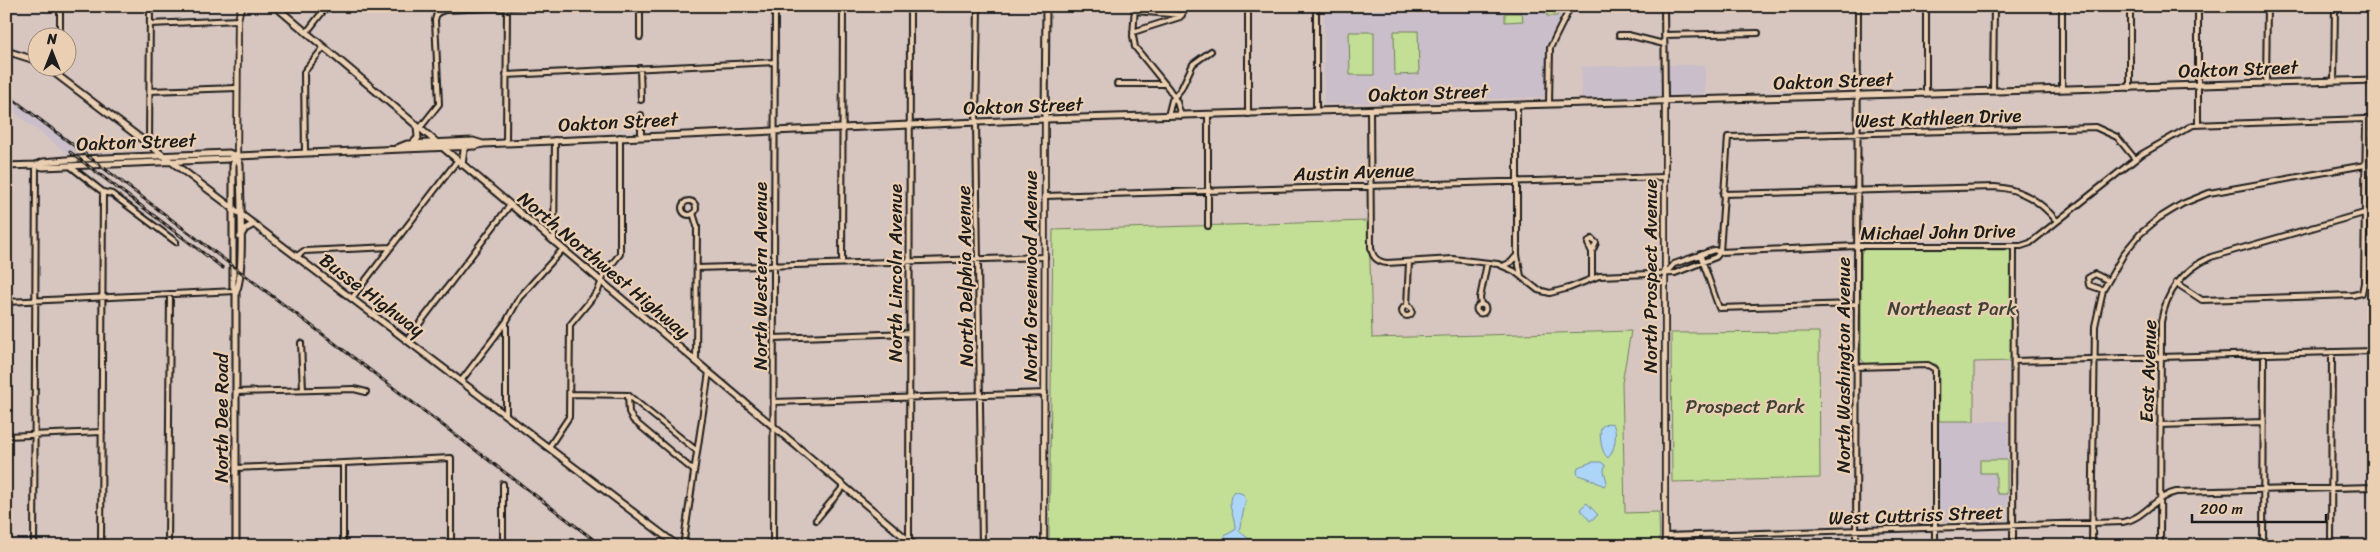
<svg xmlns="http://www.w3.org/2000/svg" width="2380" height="552" font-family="Sriracha,sans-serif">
<rect width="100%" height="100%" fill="#d7c5c0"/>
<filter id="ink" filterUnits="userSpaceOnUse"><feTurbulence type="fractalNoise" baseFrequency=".02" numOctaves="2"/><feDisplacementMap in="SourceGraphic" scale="10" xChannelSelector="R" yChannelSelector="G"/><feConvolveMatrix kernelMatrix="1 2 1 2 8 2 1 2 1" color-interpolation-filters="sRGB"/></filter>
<g filter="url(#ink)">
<path fill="#c9bec9" d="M1324 6H1567L1547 47 1546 91 1544 97 1324 104Z
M1665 65H1705V94L1582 98 1581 67Z
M6 91 15 98 91 156 72 157 6 106Z
M1939 421H2008L2007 519 1939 521Z
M892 532 907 546H880Z"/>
<path fill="#c3df96" stroke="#707e59" d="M1334 6H1361V12H1334Z
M1392 6H1419V10L1392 11Z
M1547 6H1562L1557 16H1547Z
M1505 13H1522L1523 21 1505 22Z
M1418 31 1419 74 1395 75 1394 31Z
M1349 32H1374V75H1350Z
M1369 221 1372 338 1631 331 1622 383 1625 513 1659 512 1660 546H1049L1053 230Z
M1865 249 2011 250 2012 361 1974 362V421H1939V368L1936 364 1867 365 1861 359V253Z
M1819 332 1820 478 1672 482 1671 333Z
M1980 460H2007V494H1998L1996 490V473H1980Z"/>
<path fill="#add5f7" stroke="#738b9f" d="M1608 423 1613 424C1618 432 1615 451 1608 458 1601 453 1599 435 1601 427Z
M1592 462H1601L1605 465 1604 471 1607 482 1604 486 1590 479 1578 475 1577 472 1578 467Z
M1234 491 1243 494 1246 500 1239 531 1258 546H1217L1226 535 1235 530C1236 517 1224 503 1234 491Z
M1587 503 1598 515 1590 521 1580 509Z"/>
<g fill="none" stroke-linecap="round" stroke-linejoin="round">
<defs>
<path id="minor" d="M640 6V37
M978 6 976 122 982 546
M1135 6 1133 36 1135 47 1169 89 1177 102 1181 116
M1316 6V111
M1664 6 1665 101
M2198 6V124
M1135 11 1182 15
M150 24 238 20
M307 32 327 6
M1133 32 1180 17 1188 6
M1619 35H1628L1664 44
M1664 35 1758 33
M60 38V6
M640 68 641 100
M506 75 775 62
M60 77V68
M2334 81 2335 6
M2266 83 2267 6
M1117 84H1165
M2130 88V6
M2062 89V6
M150 91 237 88
M1993 91 1994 6
M1926 93V6
M1549 104 1550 48 1571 6
M1517 105V255L1521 276
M1370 110 1371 247C1372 257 1377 262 1387 263L1453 259 1498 264 1514 271 1538 290 1550 293 1569 288 1599 276 1675 273 1716 257 1720 252
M1248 114V6
M641 115V136
M1208 115V226
M1168 116 1172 100 1181 89 1193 64 1211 51
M420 128 439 104 435 20 437 13 445 10 533 6
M506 143 507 6
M149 145 150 6
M305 152 304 72 324 47
M70 166 103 192 112 194 176 242
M1723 194 1995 187C2022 189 2040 201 2057 221
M1045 196 1665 177
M682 208a7 7 0 1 1 14 0a7 7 0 1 1-14 0Z
M693 213 697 226 696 361
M554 242 555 140
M1592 252 1596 243 1592 239 1589 241 1588 244 1592 252V277
M1720 252 1728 137 2095 127 2117 137 2135 159
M1700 254 1719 308 1856 304
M297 256 304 251 391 247
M842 263 843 6
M1503 266 1511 262 1517 255
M697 268 1045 257
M1666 273 1674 264 1714 250 1720 252 1856 246H2021L2030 243 2142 154 2193 125 2366 119 2364 283 2362 293 2353 295 2202 300 2176 283
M2103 290 2089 285 2088 278 2095 274 2107 280
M352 298 457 161
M6 302 236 291
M1476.5 309a4.5 4.5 0 1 1 9 0a4.5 4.5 0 1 1-9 0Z
M1481 305 1480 298 1487 263
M1402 311a5 5 0 1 1 10 0a5 5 0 1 1-10 0Z
M1407 306 1409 262
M774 338 909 333
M407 340 510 205
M301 343 303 390
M2014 361 2374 351
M1856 367 1928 365 1935 369V546
M461 381 506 322 519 298 562 250
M236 392 354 389 366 392
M570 394 628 395 697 451
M628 395 629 412 633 420 694 471
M774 402 1045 393
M506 415V322
M2160 425 2264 422
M6 436 102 432
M549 447 569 417 570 325 598 291 604 274 620 254V137
M236 468 451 458V546
M503 484V546
M816 520 844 486
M1665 536 2123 522C2144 519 2155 496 2176 492L2374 487
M909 541 910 6
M34 546 36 165
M101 546 103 192
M168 546 170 294
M343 546V463
M572 546V544
M683 546 709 372
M773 546 775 6
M1856 546 1858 6
M2013 546 2014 246
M2092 546 2095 326 2103 290 2125 252 2140 234 2159 218 2182 204 2209 193 2365 165
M2160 546 2161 322C2166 292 2183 270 2211 257L2364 213
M2263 546 2264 354
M2331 546 2332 352"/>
<path id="tertiary" d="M1665 101V546
M237 156 238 20 240 11 244 6
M1044 546 1045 119"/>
<path id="secondary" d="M275 6 915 546
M6 51 38 61
M48 68 678 546
M1045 119 1046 6
M412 144 418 138 417 126
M397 148 407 144 473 141 483 144
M36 165 43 162 79 159 229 153 236 156
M462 165 464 150 467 147
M6 166 36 165 43 167 229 159 237 156 475 146 483 144 1045 119 2374 80
M240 237 245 229 254 224
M236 291 233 286V165L236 156
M236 546V291C245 279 240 186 240 165L237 156"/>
</defs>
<use href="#minor" stroke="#1c1c1c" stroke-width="8"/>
<use href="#tertiary" stroke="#1c1c1c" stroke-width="8"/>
<use href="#secondary" stroke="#1c1c1c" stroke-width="9"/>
<use href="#minor" stroke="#ebcfb2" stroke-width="4"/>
<use href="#tertiary" stroke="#ebcfb2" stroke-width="4.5"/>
<use href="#secondary" stroke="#ebcfb2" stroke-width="5"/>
<defs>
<path id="rail" d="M6 94 602 546
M70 152 223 268"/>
</defs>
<use href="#rail" stroke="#1c1c1c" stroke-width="3"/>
<use href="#rail" stroke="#ebcfb2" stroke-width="1" stroke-dasharray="4" stroke-linecap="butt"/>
</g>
</g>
<g text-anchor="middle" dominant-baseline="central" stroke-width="4.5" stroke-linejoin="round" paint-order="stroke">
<g font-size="19" fill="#1c1c1c" stroke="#ebcfb2">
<text transform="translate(2238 69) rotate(-2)">Oakton Street</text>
<text transform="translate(1833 81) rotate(-2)">Oakton Street</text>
<text transform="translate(1428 93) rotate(-2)">Oakton Street</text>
<text transform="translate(1023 106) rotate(-2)">Oakton Street</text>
<text transform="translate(1938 118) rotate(-2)">West Kathleen Drive</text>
<text transform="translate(618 122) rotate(-3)">Oakton Street</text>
<text transform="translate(136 142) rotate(-2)">Oakton Street</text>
<text transform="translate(1354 172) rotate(-2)">Austin Avenue</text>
<text transform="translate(1938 232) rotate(-1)">Michael John Drive</text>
<text transform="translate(604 265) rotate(40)">North Northwest Highway</text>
<text transform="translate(895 273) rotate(-90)">North Lincoln Avenue</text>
<text transform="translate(760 276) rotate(-90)">North Western Avenue</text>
<text transform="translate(965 276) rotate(-91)">North Delphia Avenue</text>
<text transform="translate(1030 276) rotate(-90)">North Greenwood Avenue</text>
<text transform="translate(1650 276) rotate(-90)">North Prospect Avenue</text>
<text transform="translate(372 295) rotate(37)">Busse Highway</text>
<text transform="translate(1843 365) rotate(-90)">North Washington Avenue</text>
<text transform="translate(2148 371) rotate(-88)">East Avenue</text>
<text transform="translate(221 418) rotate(-90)">North Dee Road</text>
<text transform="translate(1916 515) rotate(-2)">West Cuttriss Street</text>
</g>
<g font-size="19" fill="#3d4334" stroke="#ebcfb2">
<text x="1952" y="308">Northeast Park</text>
<text x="1745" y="406">Prospect Park</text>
</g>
</g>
<rect width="2380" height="552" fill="none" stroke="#ebcfb2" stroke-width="25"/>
<rect x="12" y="12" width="2355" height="527" fill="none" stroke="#1c1c1c" stroke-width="2" filter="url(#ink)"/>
<g transform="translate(52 52)"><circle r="24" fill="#ebcfb2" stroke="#988776"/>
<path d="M0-4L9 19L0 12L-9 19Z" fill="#1c1c1c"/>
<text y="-8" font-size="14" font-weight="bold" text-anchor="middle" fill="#1c1c1c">N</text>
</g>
<path d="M2192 514v8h134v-8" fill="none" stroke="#1c1c1c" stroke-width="2.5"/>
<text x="2200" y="514" font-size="15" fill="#1c1c1c" stroke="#ebcfb2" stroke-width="4" paint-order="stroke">200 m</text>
</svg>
